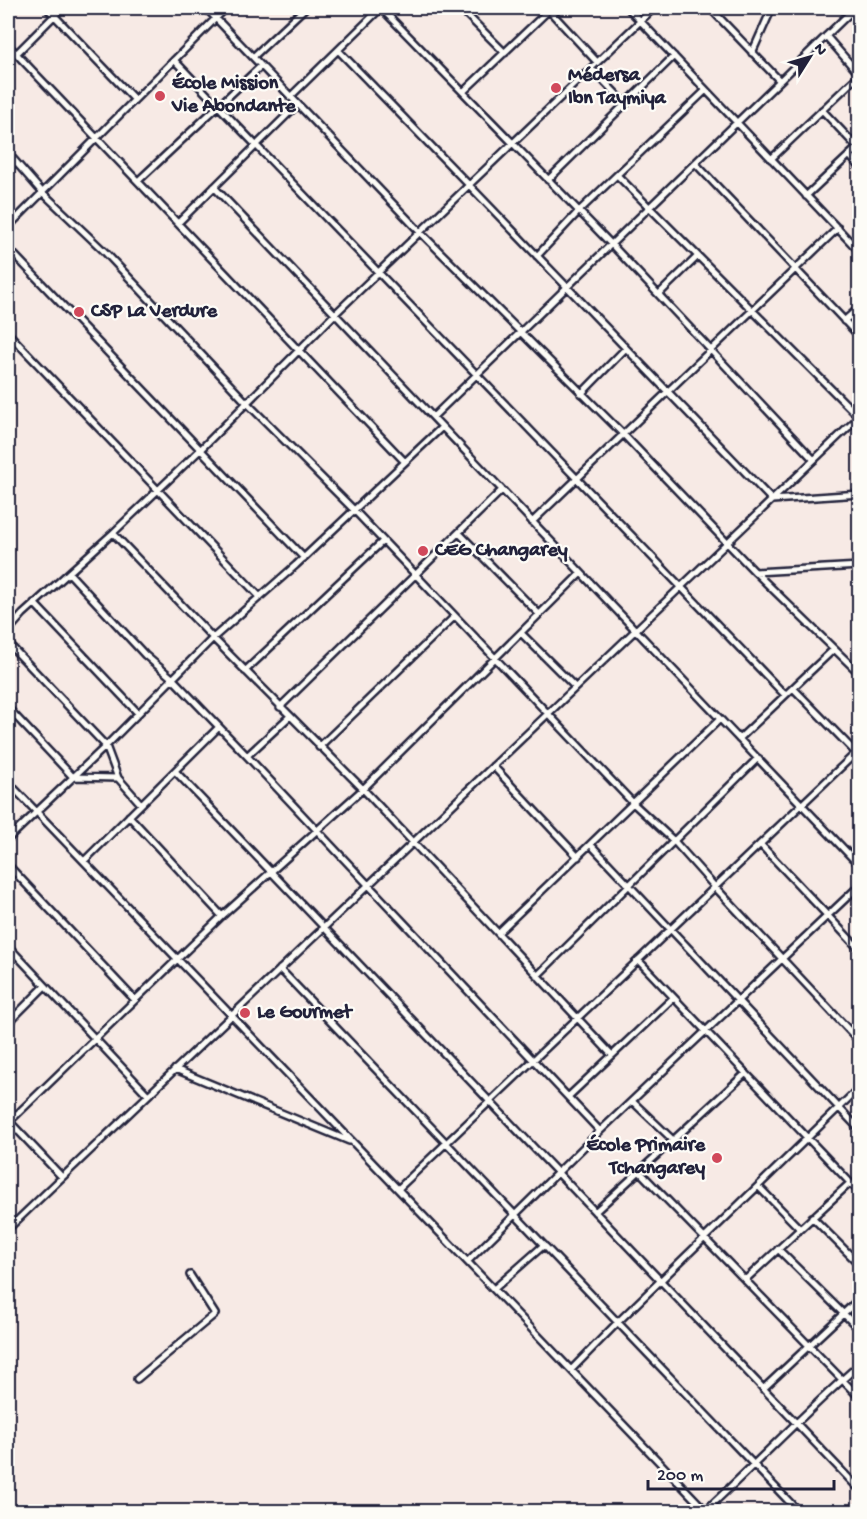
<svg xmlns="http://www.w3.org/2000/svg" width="867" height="1519" font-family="'Gochi Hand',sans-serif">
<rect width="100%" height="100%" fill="#f7eae5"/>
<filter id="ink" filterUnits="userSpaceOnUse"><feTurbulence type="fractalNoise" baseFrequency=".0167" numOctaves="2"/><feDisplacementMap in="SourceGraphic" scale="12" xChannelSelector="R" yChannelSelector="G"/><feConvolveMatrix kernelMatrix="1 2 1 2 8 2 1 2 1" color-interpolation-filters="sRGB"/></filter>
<g filter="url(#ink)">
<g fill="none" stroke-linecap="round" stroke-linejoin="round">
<defs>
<path id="minor" d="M47 8 134 99
M206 8 420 232 623 434 755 572 860 674
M460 8 505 53
M547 8 597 62
M628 8 860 252
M654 8 469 185 772 500 860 494
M710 8 779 80
M826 36 859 74
M8 45 405 462
M752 53 772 8
M16 54 62 8
M253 57 305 8
M174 60 785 695
M591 68 626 104
M463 92 549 10
M290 97 381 8 612 245 814 460
M822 110 857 147
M8 153 42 192 104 251 247 403 354 510 634 804 674 841 715 887 860 1042
M849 155 860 167
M771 159 860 74
M696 164 860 337
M617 175 860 418
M548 180 674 56
M138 181 261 66
M214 187 860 866
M806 196 860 145
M178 223 298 104
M8 227 226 8
M8 248 304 558
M537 256 579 211 706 90
M659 294 698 256
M844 321 860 307
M8 333 260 597
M581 394 626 348
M433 417C574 281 715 145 855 8
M532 522 838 228
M113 533 213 638 363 789 612 1055
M460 534 539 614
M755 572 860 566
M69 573 145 655 172 678 247 756 600 1131
M34 603 138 713
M8 631 23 614 113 533 200 450 335 314 469 185 338 50
M521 633 575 687
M8 643 106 746 118 778 141 804
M245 671 383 541
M793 688 860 757
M280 707 502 490
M8 708 73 777 118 778
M739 739 834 649
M319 747 455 616
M247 756 290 716
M493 766 578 857
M175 771 860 1490
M8 782 707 1512
M129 816 222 916
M8 839 106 746 213 638 296 565 442 427
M760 844 860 950
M591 845 860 1130
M84 861 219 727
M8 865 135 1000
M498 933 720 719
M8 946 148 1095
M638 960 860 1193
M280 969 799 1512
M537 976 758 758
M8 1023 45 986
M175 1069 349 1141
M569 1096 673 998
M632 1101 673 1140
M8 1120 62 1177
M8 1123 222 916 363 789 581 573
M639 1171 860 1398
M758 1186 800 1229
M398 1189 860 749
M595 1212 745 1074
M812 1217 860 1265
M8 1229 860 416
M778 1249 860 1330
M468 1261 600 1131 860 885
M745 1280 850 1183
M494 1289 544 1245
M571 1370 618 1322 860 1087
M137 1379 215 1314 190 1275
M763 1389 860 1298
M706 1510C758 1462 806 1411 860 1364"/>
</defs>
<use href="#minor" stroke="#22223b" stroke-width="10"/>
<use href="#minor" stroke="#fdfcf7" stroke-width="5"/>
</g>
</g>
<g fill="#d1495b" stroke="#fdfcf7" stroke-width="2">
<circle cx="556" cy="88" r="6"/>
<circle cx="160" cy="96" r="6"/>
<circle cx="79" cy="312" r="6"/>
<circle cx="423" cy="551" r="6"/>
<circle cx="245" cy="1013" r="6"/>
<circle cx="717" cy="1158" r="6"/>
</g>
<g text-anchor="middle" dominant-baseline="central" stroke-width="4.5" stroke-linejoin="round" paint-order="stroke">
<g font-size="20" font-weight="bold" fill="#22223b" stroke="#fdfcf7" text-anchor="start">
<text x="568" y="76">Médersa<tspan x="568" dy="23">Ibn Taymiya</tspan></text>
<text x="172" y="84">École Mission<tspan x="172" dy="23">Vie Abondante</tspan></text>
<text x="91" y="312">CSP La Verdure</text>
<text x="435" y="551">CEG Changarey</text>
<text x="257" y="1013">Le Gourmet</text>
<text x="705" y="1146" text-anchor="end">École Primaire<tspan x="705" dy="23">Tchangarey</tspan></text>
</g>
</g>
<rect width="867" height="1519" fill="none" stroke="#fdfcf7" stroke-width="30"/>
<rect x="15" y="15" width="837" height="1489" fill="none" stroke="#22223b" stroke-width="2" filter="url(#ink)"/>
<g transform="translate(810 57) rotate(53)" stroke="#fdfcf7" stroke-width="4.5" paint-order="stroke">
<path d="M0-4.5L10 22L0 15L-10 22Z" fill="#22223b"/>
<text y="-9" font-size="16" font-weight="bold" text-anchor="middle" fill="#22223b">N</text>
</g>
<path d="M648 1480v9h186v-9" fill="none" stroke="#22223b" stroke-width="3"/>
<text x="657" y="1480" font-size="18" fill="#22223b" stroke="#fdfcf7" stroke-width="4.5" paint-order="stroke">200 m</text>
</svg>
